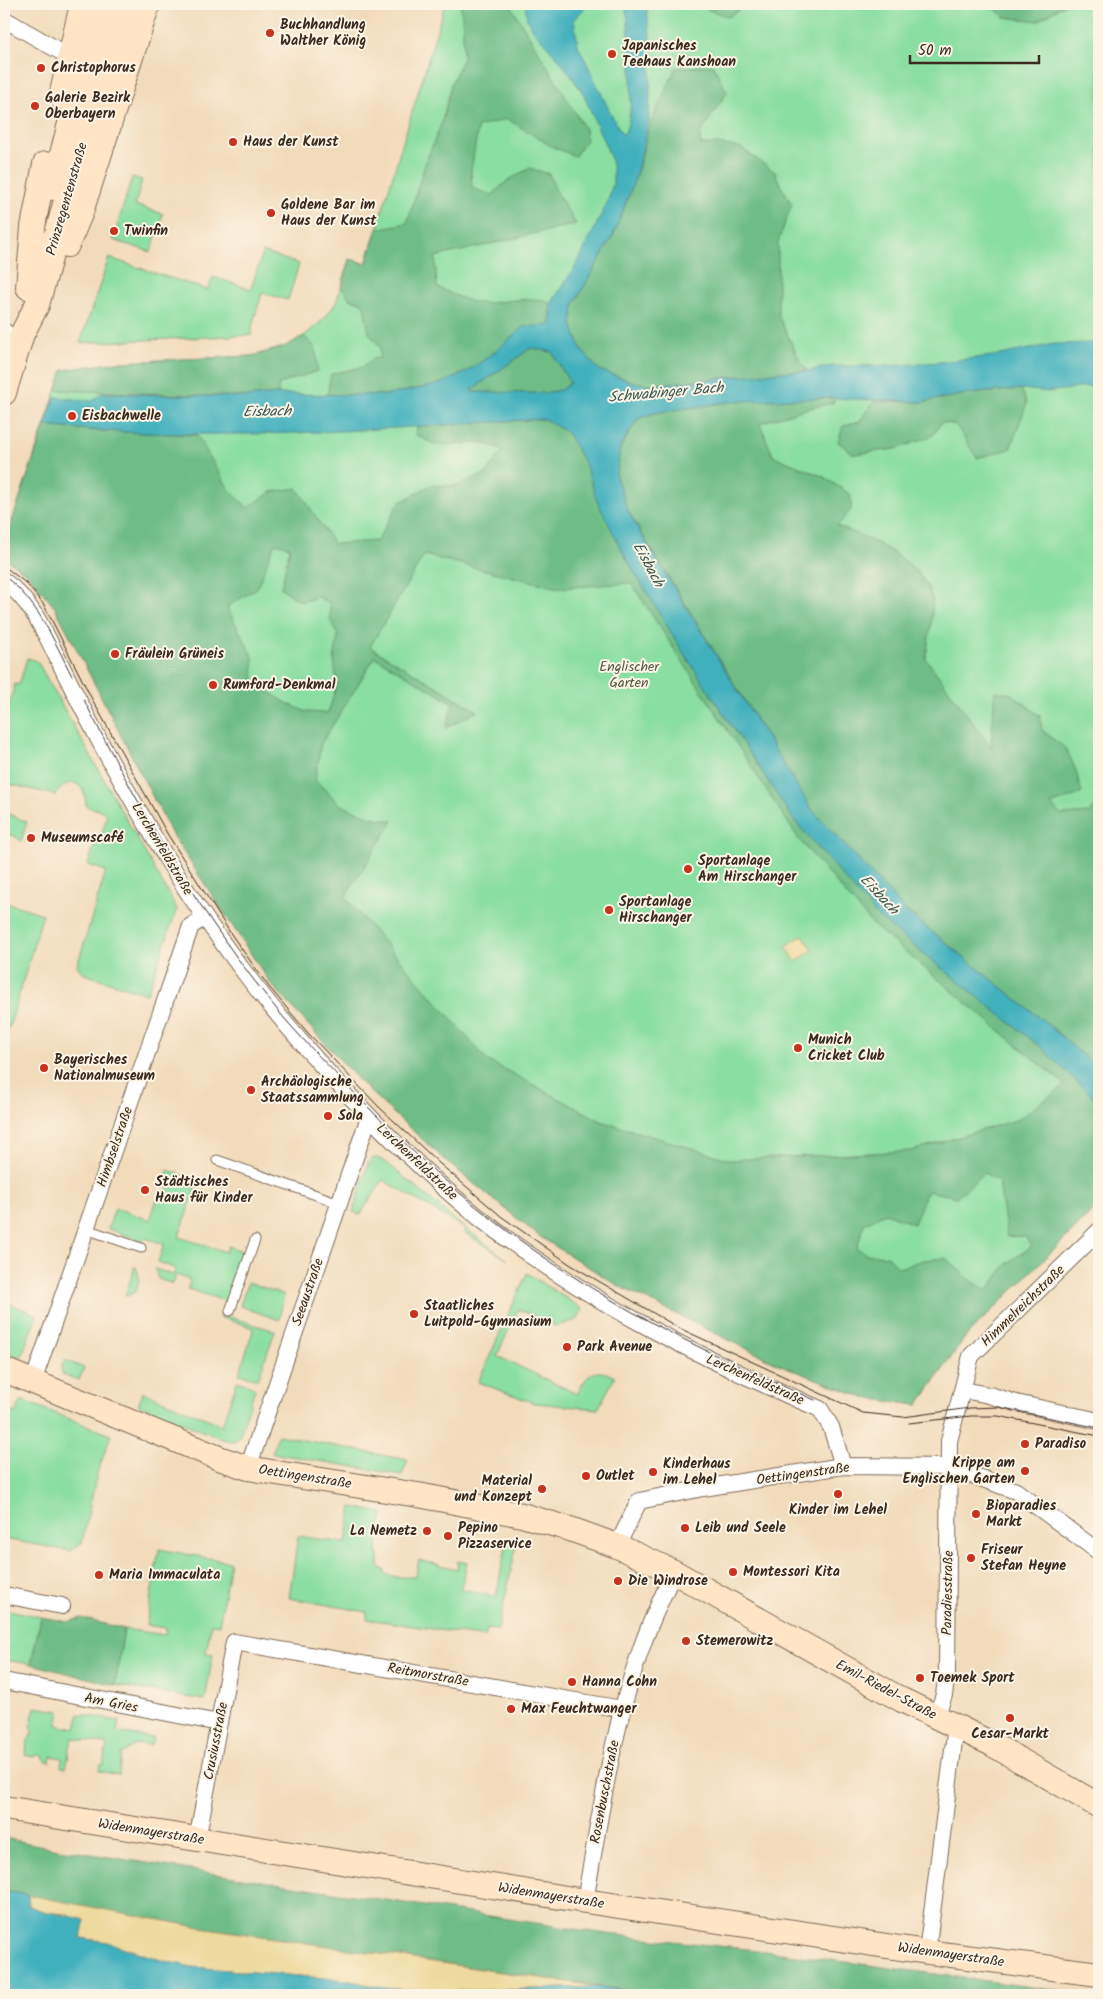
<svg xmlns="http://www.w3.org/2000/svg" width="1103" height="1999" font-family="Kalam,sans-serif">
<rect width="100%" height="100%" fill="#fcf5e5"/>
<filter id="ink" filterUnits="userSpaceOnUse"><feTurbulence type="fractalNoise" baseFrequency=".02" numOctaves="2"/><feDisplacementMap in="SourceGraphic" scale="10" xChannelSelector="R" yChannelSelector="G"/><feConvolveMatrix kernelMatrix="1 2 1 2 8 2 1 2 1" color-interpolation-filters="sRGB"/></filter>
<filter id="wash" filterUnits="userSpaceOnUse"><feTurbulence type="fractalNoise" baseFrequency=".0096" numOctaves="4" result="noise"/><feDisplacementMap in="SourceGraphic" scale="20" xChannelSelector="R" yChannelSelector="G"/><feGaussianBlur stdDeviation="1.12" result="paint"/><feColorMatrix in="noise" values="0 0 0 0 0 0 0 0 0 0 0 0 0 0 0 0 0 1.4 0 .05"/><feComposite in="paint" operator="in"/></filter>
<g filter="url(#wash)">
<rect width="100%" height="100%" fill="#f2dbbb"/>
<path fill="#89dea1" stroke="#628460" d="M445 4H1099V1205L966 1336 918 1405 865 1398 776 1363 617 1285 539 1236 446 1161 366 1088 271 984 173 836 56 609 28 574 4 558V545L63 370 118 362 252 356 284 347 304 336 325 318 336 303 350 259 366 264Z
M132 177 142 180 135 205 163 214 151 252 113 240Z
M263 252 299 264 288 300 262 293 252 326V335L80 343 109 258 208 290 213 277 251 289Z
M27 658 37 661 177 909 147 994 84 974 77 966 106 871 88 865 97 836 102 833 107 815 103 811 86 806C86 781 69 775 55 795L4 783V742L7 732 4 730V724L15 684 19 685Z
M4 812 27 822 21 841 13 835 4 836Z
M4 902 43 914 9 1028 4 1026Z
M373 1158H378L387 1163 466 1229 508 1260 465 1233 466 1229 383 1180 360 1215 353 1212 369 1161Z
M168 1170 198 1181 179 1237 226 1252 228 1246 242 1251 225 1301 188 1289 190 1280 176 1275 173 1284 158 1279 155 1269 173 1275 176 1269 158 1262 164 1244 145 1238 143 1241 108 1229 115 1208 150 1220 157 1199 164 1201 171 1181 165 1178Z
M135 1266C142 1276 140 1295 125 1296Z
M527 1273 583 1309 577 1320 556 1326 518 1309 497 1356 577 1394C587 1376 593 1365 615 1377L598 1409 534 1403 478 1382Z
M248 1282 284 1295 279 1320 240 1306Z
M4 1301 37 1315 21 1358 4 1351Z
M220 1314 275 1331 258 1379 239 1374 254 1328 219 1317Z
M64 1360 84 1368 79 1380 63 1375 61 1369Z
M237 1381 252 1386 255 1389 239 1437 235 1441 225 1440 138 1405 143 1392 222 1425Z
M21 1400 111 1435 97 1473 82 1543 71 1551 4 1539V1409L16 1413Z
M278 1435 408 1460 402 1475 272 1453Z
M352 1507 383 1513 377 1544V1554H379C379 1558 379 1564 380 1568L385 1570V1574L397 1577H415L419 1560 457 1569 458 1561 467 1563 461 1589 496 1597 507 1541 517 1543 498 1630 487 1629 485 1637 367 1619V1612L289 1598 298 1536 346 1543Z
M159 1549 230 1562 219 1625 211 1624 206 1653 213 1654 205 1700 115 1685 124 1629 165 1635 166 1628 146 1625Z
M4 1609 41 1617 31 1664 4 1660Z
M35 1707 60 1711 57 1725 76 1729 79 1714 119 1721 117 1732 153 1738 151 1745 137 1744 121 1754 119 1775 99 1771 100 1765H103L107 1744 72 1738 66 1768 61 1767 62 1758 51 1756 50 1762 44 1760 43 1757 39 1754 33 1757 25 1755 28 1740 32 1735V1730L30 1728Z"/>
<path fill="#6ebd87" stroke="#547452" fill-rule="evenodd" d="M460 4H510L585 129 586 140 575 156 553 147 507 119 478 127 471 171 472 188 492 195 507 181 530 168 549 174 556 191 576 224 435 257 437 287C448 292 469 303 481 303 498 304 540 293 551 304V325L496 351 468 371 440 384 388 395H327L331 374 362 367 372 359 380 358V347L369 333 364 306 360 302 350 299 342 287 350 259 366 264 377 229 407 223 426 161 442 122 451 84 463 58V23Z
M701 4H744L745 6 728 17 707 9Z
M990 4H1065L1038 21 1004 17Z
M713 65 727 92 700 134 701 145 718 144 741 148 775 172 782 188 792 204 778 242V315L801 363 808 371 781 372 652 385 633 382 599 370 581 349 572 325 574 304 614 234 635 179 651 122 676 68Z
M304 336 316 348 317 371 279 384 278 394 246 397 57 390 63 370 118 362 252 356 284 347Z
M531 348 552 352 570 383 561 390 545 393 472 392 473 389Z
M1021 389 1027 403 1010 449 977 458 956 425 942 422 932 436 896 449 854 454 838 442 843 426 859 422 874 401 922 402 968 394Z
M796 398H837L833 403 805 409 760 423 773 456 824 477 851 495V510L837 526C871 539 921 560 932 598 935 607 927 646 926 659L991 747 995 691 1012 694 1040 716 1042 730 1066 749 1075 768 1082 793 1051 805 1061 815 1089 813 1099 803V1070L1050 1026 906 911 812 810 628 511 616 476 620 448 638 419 654 413 735 401Z
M544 419 567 432 586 466 597 501 626 558 683 652 794 820 879 918 1037 1044 1099 1102V1205L966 1336 918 1405 865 1398 776 1363 617 1285 539 1236 446 1161 366 1088 271 984 173 836 56 609 28 574 4 558V545L45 426 100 431 197 435 228 488 248 508 271 492 297 488 334 544 377 541 399 503 431 485 454 486 486 474 503 450 483 443 436 445 416 435 417 425ZM275 543 290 547 281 588 301 602 317 597 330 603V619L338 635 334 661 337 684 328 713 306 712 285 702 254 683 253 657 227 607 257 588ZM424 555 558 588 631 583 800 841 873 925 1065 1085 1019 1119 911 1151 731 1160 601 1121 487 1060 345 897 393 821 371 817 341 805 315 780 321 744 375 657 453 703 446 728 478 711 370 647ZM984 1173 999 1182 1007 1237 1025 1236 1031 1247 1007 1263 987 1291 965 1276 946 1258 923 1260 899 1268 888 1256 866 1254 857 1248 864 1224 885 1213 914 1224 927 1191 957 1197Z
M41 1617 68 1622 81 1618 124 1629 115 1685 31 1664Z
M4 1838 53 1848 228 1876 607 1934 765 1951 1091 1995H657L187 1925 4 1891Z"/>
<path fill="#eeda9e" stroke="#94825e" d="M803 935 813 950 796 962 786 946Z
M28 1895 187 1925 601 1987 436 1992 384 1988 346 1980 192 1967 161 1960 107 1942 81 1938 68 1914 43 1912 29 1906Z"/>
<path fill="#41b0bd" stroke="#3e6d6e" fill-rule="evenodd" d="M525 4H589L574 19 578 45 613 118 623 135C637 120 630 25 625 4H646L650 35 651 62 649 121 635 179 614 234 574 304 572 325 581 349 599 370 633 382 652 385 781 372 808 371 832 366H887L940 362 1000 355 1054 344 1095 343 1099 340V385L1048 392 1021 389 968 394 922 402 830 398 735 401 654 413 638 419 628 434 620 448 616 476 628 511 649 547 812 810 906 911 1050 1026 1099 1070V1102L1037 1044 879 918 794 820 683 652 626 558 597 501 586 466 567 432 544 419C428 425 312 436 196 434 146 434 96 431 45 426L55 397 92 401 102 393 246 397 278 394 388 395 440 384 468 371 496 351 523 327 551 325V304L577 264 608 201 613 183V171L610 156 583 93 559 59 532 29 527 19ZM531 348 552 352 570 383 561 390 545 393 472 392 473 389Z
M4 1891 28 1895 29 1906C47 1914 66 1914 85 1920L81 1938 107 1942 161 1960 192 1967 346 1980 384 1988 436 1992 601 1987 657 1995H4Z"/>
</g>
<g filter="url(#ink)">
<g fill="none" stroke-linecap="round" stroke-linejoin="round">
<defs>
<path id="service" d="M217 1160 339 1203
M86 1229 141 1248
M230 1311 255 1240"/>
<path id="minor" d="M4 19 70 57
M4 331 18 344
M4 581C32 601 46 635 61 665 72 688 84 711 96 734 118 777 143 818 167 859 220 946 276 1017 346 1092 392 1141 441 1189 495 1230 595 1305 705 1360 820 1409L831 1427 843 1466
M33 1382 191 926 204 918
M963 1390 989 1395 1016 1403 1099 1421
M248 1468 369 1117
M617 1546 639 1501 703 1488 843 1466 950 1467 1016 1491 1099 1552
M4 1595 62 1606
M4 1681 219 1723
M936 1717 944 1695 947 1672 949 1441 971 1356 1099 1231
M197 1840 234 1642 622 1709
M585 1901C600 1817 612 1730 641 1649 650 1622 662 1597 674 1572
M927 1952 956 1726"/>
<path id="secondary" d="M61 97 82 4
M53 188 77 97 104 4
M67 245 81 212 148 4
M28 287 33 227 45 164
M4 393 22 334 37 305 82 143 124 4
M4 1370 219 1458 248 1468 283 1474 418 1495 522 1515 573 1530 617 1546 674 1572 902 1700 992 1744 1099 1806
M4 1808 585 1901 927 1952 1099 1974"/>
</defs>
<use href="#service" stroke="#7b6855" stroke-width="11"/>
<use href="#minor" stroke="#7b6855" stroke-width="18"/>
<use href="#secondary" stroke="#7b6855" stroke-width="26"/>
<use href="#service" stroke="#fff" stroke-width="9"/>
<use href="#minor" stroke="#fff" stroke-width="16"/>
<use href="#secondary" stroke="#ffe4c6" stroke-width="24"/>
<path stroke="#3b2a1e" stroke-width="1" d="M4 566 27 584 44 605 93 701 168 835 231 934 269 987 308 1033 379 1107 440 1164 502 1217 571 1265 679 1328 863 1413 903 1417 970 1408 999 1407 1099 1428
M4 576C38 601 53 639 72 676
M84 700C136 801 193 904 264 993 288 1025 316 1053 344 1082 392 1133 442 1181 497 1223 594 1298 704 1353 815 1400
M909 1423 971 1416H998L1099 1436"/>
</g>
</g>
<g fill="#c8321e" stroke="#fcf5e5" stroke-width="2">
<circle cx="270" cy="33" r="5"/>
<circle cx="612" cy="54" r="5"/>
<circle cx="41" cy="68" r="5"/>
<circle cx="35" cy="106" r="5"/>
<circle cx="233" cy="142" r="5"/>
<circle cx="271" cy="213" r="5"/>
<circle cx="114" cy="231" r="5"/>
<circle cx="72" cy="416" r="5"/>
<circle cx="115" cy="654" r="5"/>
<circle cx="213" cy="685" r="5"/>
<circle cx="31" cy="838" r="5"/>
<circle cx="688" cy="869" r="5"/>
<circle cx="609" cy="910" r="5"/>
<circle cx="798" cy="1048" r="5"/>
<circle cx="44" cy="1068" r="5"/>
<circle cx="251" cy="1090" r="5"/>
<circle cx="328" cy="1116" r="5"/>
<circle cx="145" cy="1190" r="5"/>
<circle cx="414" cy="1314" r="5"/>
<circle cx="567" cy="1347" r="5"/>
<circle cx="1025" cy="1444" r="5"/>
<circle cx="1025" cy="1471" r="5"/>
<circle cx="653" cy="1472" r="5"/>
<circle cx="586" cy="1476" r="5"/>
<circle cx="542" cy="1489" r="5"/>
<circle cx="838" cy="1494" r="5"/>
<circle cx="976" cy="1514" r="5"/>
<circle cx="685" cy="1528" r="5"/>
<circle cx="427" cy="1531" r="5"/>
<circle cx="448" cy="1536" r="5"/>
<circle cx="971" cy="1558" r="5"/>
<circle cx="733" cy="1572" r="5"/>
<circle cx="99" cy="1575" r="5"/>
<circle cx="618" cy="1581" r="5"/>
<circle cx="686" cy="1641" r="5"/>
<circle cx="920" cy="1678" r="5"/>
<circle cx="572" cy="1682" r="5"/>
<circle cx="511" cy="1709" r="5"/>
<circle cx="1010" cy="1718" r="5"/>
</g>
<g text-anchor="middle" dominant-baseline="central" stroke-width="4" stroke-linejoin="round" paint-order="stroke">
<g font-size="14" font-weight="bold" fill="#3b2a1e" stroke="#fcf5e5" text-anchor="start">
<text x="280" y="25">Buchhandlung<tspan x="280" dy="16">Walther König</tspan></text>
<text x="622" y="46">Japanisches<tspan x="622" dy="16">Teehaus Kanshoan</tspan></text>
<text x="51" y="68">Christophorus</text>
<text x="45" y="98">Galerie Bezirk<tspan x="45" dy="16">Oberbayern</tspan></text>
<text x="243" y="142">Haus der Kunst</text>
<text x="281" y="205">Goldene Bar im<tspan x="281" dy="16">Haus der Kunst</tspan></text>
<text x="124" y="231">Twinfin</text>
<text x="82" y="416">Eisbachwelle</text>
<text x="125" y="654">Fräulein Grüneis</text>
<text x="223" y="685">Rumford-Denkmal</text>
<text x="41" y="838">Museumscafé</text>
<text x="698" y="861">Sportanlage<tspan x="698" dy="16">Am Hirschanger</tspan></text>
<text x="619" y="902">Sportanlage<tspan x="619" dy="16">Hirschanger</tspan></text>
<text x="808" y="1040">Munich<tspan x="808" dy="16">Cricket Club</tspan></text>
<text x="54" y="1060">Bayerisches<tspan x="54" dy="16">Nationalmuseum</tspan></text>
<text x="261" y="1082">Archäologische<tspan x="261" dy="16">Staatssammlung</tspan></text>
<text x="338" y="1116">Sola</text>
<text x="155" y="1182">Städtisches<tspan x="155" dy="16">Haus für Kinder</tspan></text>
<text x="424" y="1306">Staatliches<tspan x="424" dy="16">Luitpold-Gymnasium</tspan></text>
<text x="577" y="1347">Park Avenue</text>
<text x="1035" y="1444">Paradiso</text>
<text x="1015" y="1463" text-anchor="end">Krippe am<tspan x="1015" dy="16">Englischen Garten</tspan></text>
<text x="663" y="1464">Kinderhaus<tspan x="663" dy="16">im Lehel</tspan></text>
<text x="596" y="1476">Outlet</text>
<text x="532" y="1481" text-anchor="end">Material<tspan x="532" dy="16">und Konzept</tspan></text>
<text x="986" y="1506">Bioparadies<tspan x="986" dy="16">Markt</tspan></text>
<text x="838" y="1510" text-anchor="middle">Kinder im Lehel</text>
<text x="458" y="1528">Pepino<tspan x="458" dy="16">Pizzaservice</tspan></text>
<text x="695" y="1528">Leib und Seele</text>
<text x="417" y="1531" text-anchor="end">La Nemetz</text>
<text x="981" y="1550">Friseur<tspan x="981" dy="16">Stefan Heyne</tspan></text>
<text x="743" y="1572">Montessori Kita</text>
<text x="109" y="1575">Maria Immaculata</text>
<text x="628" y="1581">Die Windrose</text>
<text x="696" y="1641">Stemerowitz</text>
<text x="930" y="1678">Toemek Sport</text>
<text x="582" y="1682">Hanna Cohn</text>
<text x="521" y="1709">Max Feuchtwanger</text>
<text x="1010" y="1734" text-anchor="middle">Cesar-Markt</text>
</g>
<g font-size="14" fill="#3b2a1e" stroke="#fcf5e5">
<text transform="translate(67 199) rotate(-74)">Prinzregentenstraße</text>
<text transform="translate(162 849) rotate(59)">Lerchenfeldstraße</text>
<text transform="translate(115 1147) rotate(-71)">Himbselstraße</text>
<text transform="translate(417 1162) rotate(43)">Lerchenfeldstraße</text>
<text transform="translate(308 1292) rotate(-71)">Seeaustraße</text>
<text transform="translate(1023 1306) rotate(-44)">Himmelreichstraße</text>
<text transform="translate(755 1380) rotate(24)">Lerchenfeldstraße</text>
<text transform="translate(803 1474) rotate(-8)">Oettingenstraße</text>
<text transform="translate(305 1477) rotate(9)">Oettingenstraße</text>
<text transform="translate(948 1593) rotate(-89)">Paradiesstraße</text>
<text transform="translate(428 1675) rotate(10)">Reitmorstraße</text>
<text transform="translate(886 1690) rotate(28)">Emil-Riedel-Straße</text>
<text transform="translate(111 1703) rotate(11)">Am Gries</text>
<text transform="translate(216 1741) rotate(-79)">Crusiusstraße</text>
<text transform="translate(605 1792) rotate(-79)">Rosenbuschstraße</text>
<text transform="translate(151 1832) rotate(9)">Widenmayerstraße</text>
<text transform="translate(551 1896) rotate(9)">Widenmayerstraße</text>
<text transform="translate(951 1955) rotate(8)">Widenmayerstraße</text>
</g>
<g font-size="14" fill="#4e573f" stroke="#fcf5e5">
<text x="629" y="667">Englischer<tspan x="629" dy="16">Garten</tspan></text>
</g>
<g font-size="15" font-style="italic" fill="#3d5956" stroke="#fcf5e5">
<text transform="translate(666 393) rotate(-5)">Schwabinger Bach</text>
<text transform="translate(267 412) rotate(-1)">Eisbach</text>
<text transform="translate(648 565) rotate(62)">Eisbach</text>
<text transform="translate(879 895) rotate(47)">Eisbach</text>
</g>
</g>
<rect width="1103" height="1999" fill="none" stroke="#fcf5e5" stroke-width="20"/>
<path d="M910 55v8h129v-8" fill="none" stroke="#3b2a1e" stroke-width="2.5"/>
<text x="918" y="55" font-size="15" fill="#3b2a1e" stroke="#fcf5e5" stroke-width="4" paint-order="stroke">50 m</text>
</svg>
